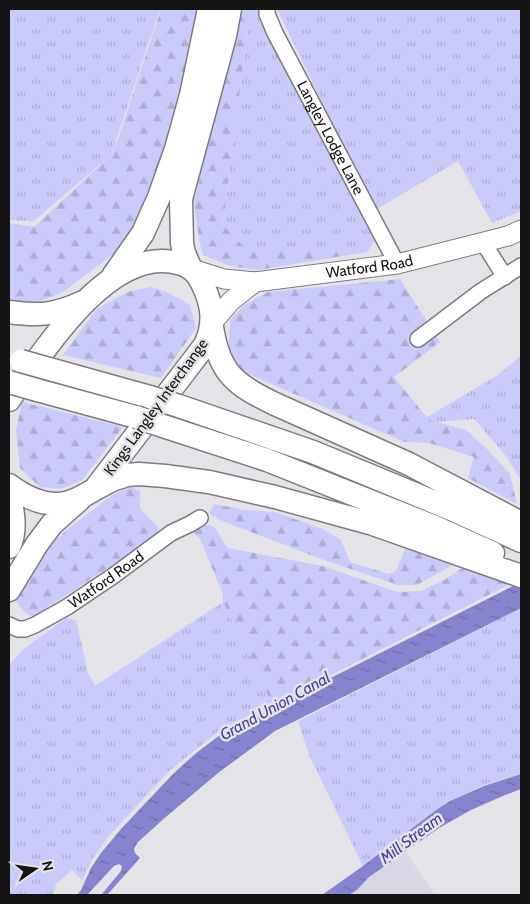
<svg xmlns="http://www.w3.org/2000/svg" width="530" height="904" font-family="Cabin,sans-serif">
<defs>
<pattern id="grass-tufts" width="24" height="20" patternUnits="userSpaceOnUse" patternTransform="scale(1.25)"><rect width="24" height="20" fill="#cacafb"/><path d="M3 7l-1-3M5 7V3M7 7l1-3M15 17l-1-3M17 17v-4M19 17l1-3" fill="none" stroke="#adadd6"/></pattern>
<pattern id="forest-firs" width="22" height="20" patternUnits="userSpaceOnUse" patternTransform="scale(1.25)"><rect width="22" height="20" fill="#cacafb"/><path d="M5 1l3.5 6h-7zM16 11l3.5 6h-7z" fill="#adadd6"/></pattern>
<pattern id="water-ripples" width="26" height="14" patternUnits="userSpaceOnUse" patternTransform="scale(1.25)"><rect width="26" height="14" fill="#8684cf"/><path d="M2 4q2-2 4 0t4 0M15 11q2-2 4 0t4 0" fill="none" stroke="#6c6ba7"/></pattern>
</defs>
<rect width="100%" height="100%" fill="#e4e4e8"/>
<path fill="#d7d8e3" d="M405 851 435 895H349L357 890 369 877Z"/>
<path fill="url(#grass-tufts)" d="M9 9H160L111 155 34 221 9 220Z
M250 9H257L377 238 367 252 246 249 223 225Z
M277 9H521V211L492 223 458 161 377 209 351 162Z
M521 356V480L506 456 474 419 415 424 498 375Z
M223 602 273 703 220 730 168 772 108 837 93 858 82 880 72 870 56 884 53 895H9V665L25 648 66 618 76 620 88 673 95 686Z
M521 608V774L484 785 450 801 436 810 363 866 309 755 298 721Z"/>
<path fill="url(#forest-firs)" d="M161 9H198L190 63 144 210 119 250 63 292 24 308 9 304V223L34 227 111 155 118 139Z
M241 9H250L223 225 246 249 367 252 258 270 230 266 203 255 199 240 194 202Z
M400 279 440 342 394 377 429 420 466 430 487 449 510 474 517 504 468 478 474 457 429 443 404 442 233 367 229 347 230 320 244 305 268 292Z
M151 287 169 293 190 305 196 328 161 378 63 355 96 310 127 292Z
M22 402 123 427 82 480 61 489 40 487 20 468 16 431Z
M130 487 140 491V509L158 527 157 538 106 569 33 617 23 611 16 600 48 549 63 533 112 495Z
M215 504 244 510 275 512 323 529 341 540 350 562 389 574 396 571 406 546 456 563 417 585H398L324 560 222 521 209 513Z
M200 523 214 527 228 548 323 566 397 592 421 591 446 579 465 566 510 584 272 705 262 681 223 602V594L200 539 189 529Z"/>
<path fill="url(#water-ripples)" d="M521 582V608L275 731 218 773 167 816 138 842 134 849 135 853 140 858 107 895H101L121 871 122 866 119 864 114 866 87 895H77L81 890 91 868 101 853 121 829 173 774 195 754 220 735 291 698Z
M521 774V789L505 795 471 810 439 828 369 877 357 890 349 895H322L363 866 436 810 450 801 484 786Z"/>
<g fill="none" stroke-linecap="round" stroke-linejoin="round">
<defs>
<g id="minor">
<path id="s1" d="M267 9V14L275 33 397 264"/>
<path d="M483 242 505 277"/>
<path d="M418 339 480 292 521 266"/>
<path id="s2" d="M9 625 18 629H25L35 625 67 607 113 576 171 533 190 524 200 518"/>
</g>
<g id="major">
<path id="s3" d="M192 269 224 279 255 282 397 264 508 236 521 230"/>
<path d="M212 323 231 301 255 282"/>
</g>
<path id="highway" d="M190 267 184 253 182 243 181 199 225 36 230 9
M113 276 143 233 159 197 176 149 191 95 209 9
M9 312C39 316 55 315 83 302
M212 327C219 373 235 385 275 404L409 464 521 523
M53 370 150 397
M37 390 136 417
M9 400C42 354 106 249 173 262 188 265 195 269 202 283 213 305 215 324 205 345L95 489C84 496 70 504 57 504 40 504 22 495 9 485
M179 406 313 452 451 509 521 541
M163 426 267 460 435 527 493 553
M97 488 112 480 127 475 139 474 165 476 209 482 275 497 373 524 521 576
M9 494C13 510 17 531 9 547
M9 590 37 544 52 524 79 500"/>
</defs>
<use href="#minor" stroke="#7c7c80" stroke-width="18"/>
<use href="#major" stroke="#7c7c80" stroke-width="21"/>
<use href="#highway" stroke="#7c7c80" stroke-width="25"/>
<use href="#minor" stroke="#fff" stroke-width="15"/>
<use href="#major" stroke="#fff" stroke-width="19"/>
<use href="#highway" stroke="#fff" stroke-width="22"/>
<defs>
<path id="highway-bridge" d="M21 361 53 370
M9 382 37 390
M150 397 179 406
M136 417 163 426"/>
</defs>
<use href="#highway-bridge" stroke="#7c7c80" stroke-width="25" stroke-linecap="butt"/>
<use href="#highway-bridge" stroke="#fff" stroke-width="22"/>
</g>
<g text-anchor="middle" dominant-baseline="central" stroke-width="5" stroke-linejoin="round" paint-order="stroke">
<g font-size="15" fill="#141415" stroke="#e4e4e8">
<text stroke="none"><textPath href="#s1" startOffset="144">Langley Lodge Lane</textPath></text>
<text stroke="none"><textPath href="#s3" startOffset="180">Watford Road</textPath></text>
<text transform="translate(156 407) rotate(-54)">Kings Langley Interchange</text>
<text stroke="none"><textPath href="#s2" startOffset="112">Watford Road</textPath></text>
</g>
<g font-size="16" font-style="italic" fill="#4b409a" stroke="#e4e4e8">
<text transform="translate(275 706) rotate(-29)">Grand Union Canal</text>
<text transform="translate(411 838) rotate(-37)">Mill Stream</text>
</g>
</g>
<rect width="530" height="904" fill="none" stroke="#141415" stroke-width="20"/>
<g transform="translate(35 869) rotate(77)" stroke="#e4e4e8" stroke-width="4" paint-order="stroke">
<path d="M0-4L9 19L0 12L-9 19Z" fill="#141415"/>
<text y="-8" font-size="14" font-weight="bold" text-anchor="middle" fill="#141415">N</text>
</g>
</svg>
